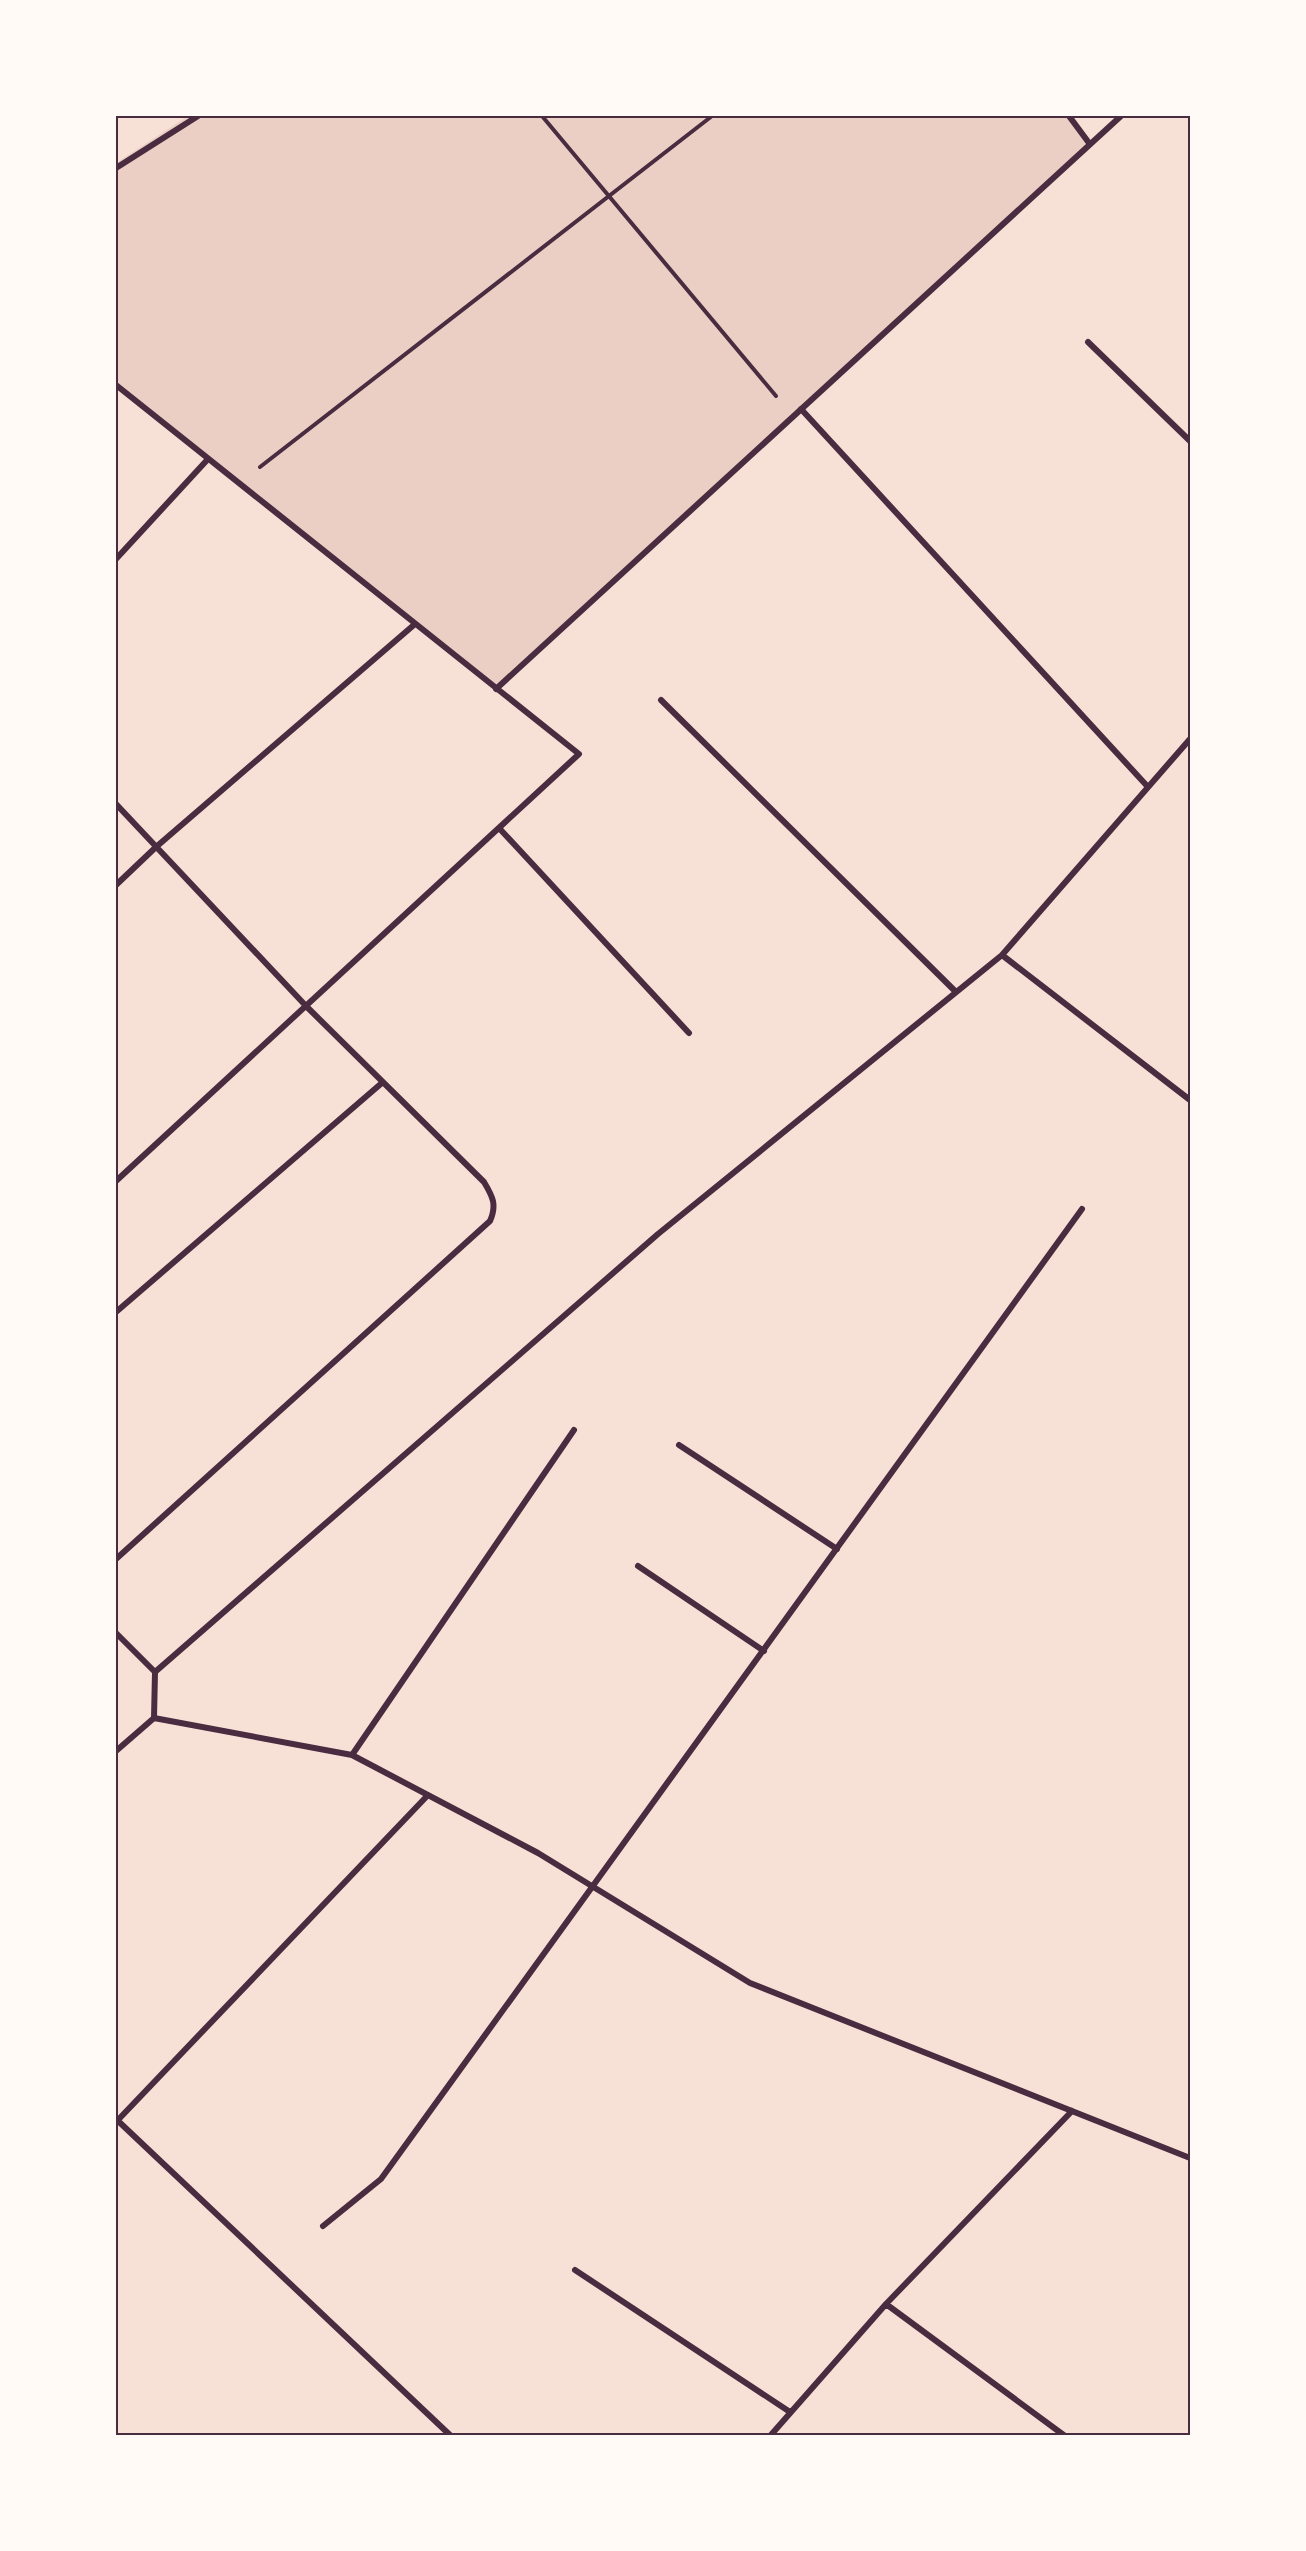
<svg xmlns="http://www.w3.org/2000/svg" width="1306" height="2551" font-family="Rubik,sans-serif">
<rect width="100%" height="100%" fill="#f7e1d7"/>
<path fill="#ebcfc5" d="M188 116H1069L1089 143 496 689 116 386V163Z"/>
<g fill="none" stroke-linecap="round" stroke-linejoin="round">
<path stroke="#4a2c40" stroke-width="4" d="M542 116 776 396
M260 467 712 116"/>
<path stroke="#4a2c40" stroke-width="6" d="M1069 116 1089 143
M116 168 198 116
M1088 342 1190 441
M116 385 579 754 116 1181
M801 409 1148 787
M116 559 208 459
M496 689 1121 116
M661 700 956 992
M116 804 306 1006 484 1182C493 1197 497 1205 490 1221L116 1559
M499 828 689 1033
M116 885 156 847 415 624
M1002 955 1190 1100
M116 1312 383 1082
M679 1445 837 1549
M638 1566 764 1651
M116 1633 155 1672
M154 1718 352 1755 538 1853 750 1983 1190 2158
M116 1751 154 1718 155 1672 658 1234 1002 955 1190 739
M352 1755 574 1430
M116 2119 451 2436
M117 2121 428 1795
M323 2226 381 2179 1082 1209
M575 2270 790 2412
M886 2304 1065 2436
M770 2436 886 2304 1072 2111"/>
</g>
<rect width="1306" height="2551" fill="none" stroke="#fffaf5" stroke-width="234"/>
<rect x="117" y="117" width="1072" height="2317" fill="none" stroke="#4a2c40" stroke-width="2"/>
</svg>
